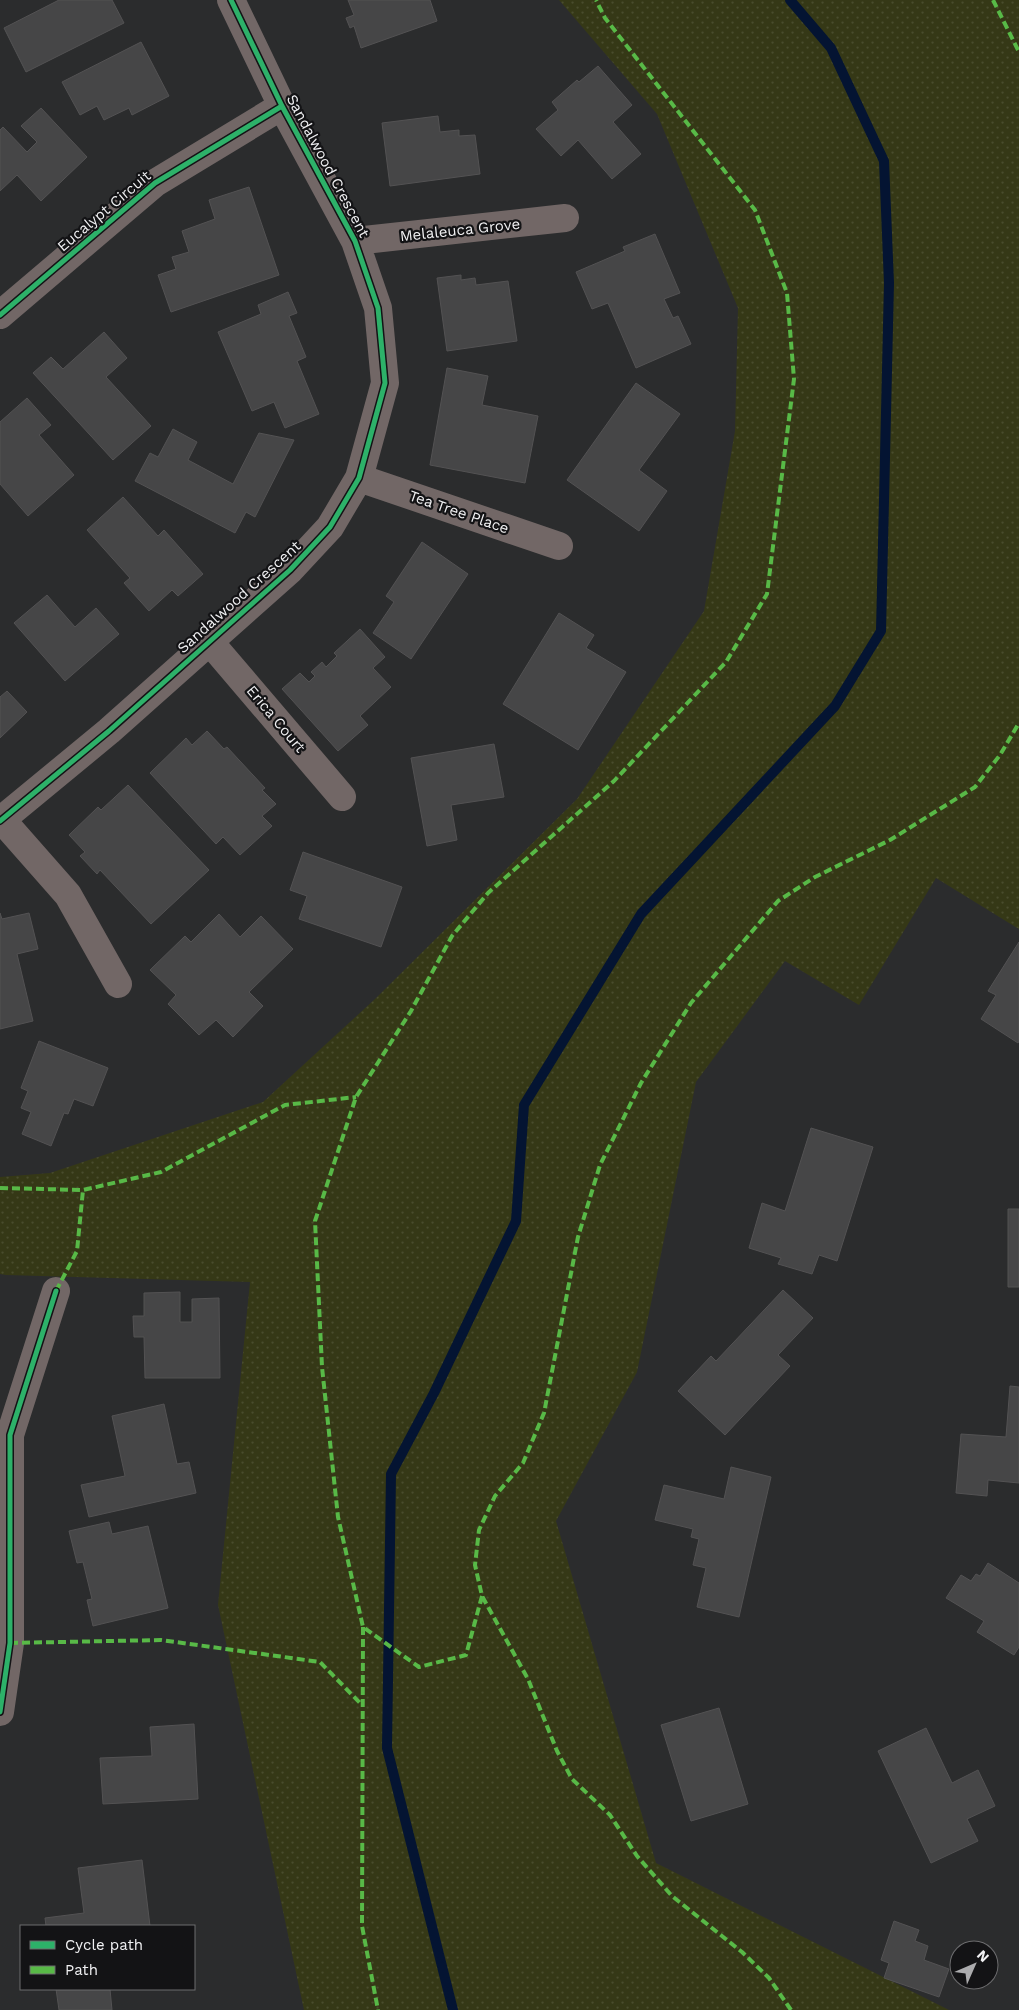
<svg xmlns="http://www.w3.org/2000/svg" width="1019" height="2010" font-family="'Work Sans',sans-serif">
<defs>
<pattern id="park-dots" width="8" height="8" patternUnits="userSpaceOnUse" patternTransform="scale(1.25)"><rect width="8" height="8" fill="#353816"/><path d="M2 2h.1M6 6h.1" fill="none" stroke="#494c2d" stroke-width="1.8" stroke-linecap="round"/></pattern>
</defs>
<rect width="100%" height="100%" fill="#2b2c2d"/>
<path fill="url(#park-dots)" d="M559 0H1019V929L936 878 859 1005 785 961 696 1082 637 1372 556 1521 656 1863 949 2010H304L218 1605 250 1282 6 1275 0 1274V1177L50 1173 263 1102 375 999 577 799 704 611 735 431 738 308 657 114Z"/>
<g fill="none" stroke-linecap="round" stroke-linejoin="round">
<path stroke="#041432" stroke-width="10" d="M453 2010 387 1748 391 1474 434 1393 516 1221 524 1105 641 914 835 706 881 631 889 283 884 161 831 48 790 0"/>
</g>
<path fill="#464647" stroke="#535253" d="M59 0H112L124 23 26 72 4 28Z
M348 0H430L437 21 361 48 354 26 350 28 346 18 354 15Z
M141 42 169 96 132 115 129 108 104 120 97 106 80 115 62 82Z
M598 66 632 105 613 122 641 154 612 179 578 140 561 156 536 129 558 110 552 102 577 80 579 82Z
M41 108 87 157 41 201 17 175 0 191V130L3 127 27 152 37 142 21 126Z
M438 116 440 132 459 130V136L475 135 480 174 390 186 382 123Z
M249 187 279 275 171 312 158 275 176 269 172 257 189 252 182 231 215 219 209 200Z
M655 234 680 293 664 299 673 318 678 316 691 344 636 368 608 303 592 309 576 272 625 251 623 247Z
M461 275V280L475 278 476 285 508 281 517 341 447 351 437 278Z
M288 292 297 313 289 316 306 357 297 361 319 414 285 428 274 402 252 411 218 332 261 314 258 305Z
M104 332 127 358 106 377 151 426 113 460 33 373 51 357 63 369Z
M447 368 488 376 482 405 538 416 525 483 430 465Z
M636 383 680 414 639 470 667 491 639 531 567 480Z
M27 398 51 425 39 435 74 475 28 516 0 484V422Z
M173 429 197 442 188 460 233 484 259 433 294 440 255 517 246 512 235 533 135 481 150 453 158 457Z
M123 497 158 536 164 530 203 574 178 596 172 590 149 611 124 583 130 578 87 530Z
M422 542 468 574 411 659 373 633 394 602 386 596Z
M47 595 75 627 96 608 119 634 65 681 14 623Z
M559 613 594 635 586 648 626 672 578 750 503 704Z
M360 629 385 657 373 668 391 687 360 716 368 725 338 751 282 689 300 673 309 682 315 676 311 672 322 662 326 667 337 656 334 653Z
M7 691 27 712 0 738V697Z
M207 731 224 749 227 747 265 788 262 790 276 804 262 816 272 826 240 855 223 837 216 844 150 773 186 738 192 745Z
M494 744 504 797 451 805 457 840 427 846 411 758Z
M128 785 209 870 151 924 100 870 97 874 80 856 85 852 69 835 98 807 101 810Z
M303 852 402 887 381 947 299 919 307 896 290 890Z
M0 913 2 919 29 913 38 949 17 954 33 1021 0 1029Z
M219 914 240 937 261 916 293 949 249 992 263 1006 233 1037 216 1020 199 1035 168 1004 176 995 150 970 185 936 191 942Z
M1019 942V1041L1018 1043 981 1019 996 995 988 991Z
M39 1041 108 1068 93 1106 74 1099 68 1114 64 1113 51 1146 22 1134 31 1112 21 1108 28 1091 21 1088Z
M811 1128 873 1147 837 1261 819 1255 812 1274 778 1264 781 1258 749 1248 762 1203 785 1211Z
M1008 1209H1019V1287H1008Z
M783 1290 813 1318 778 1355 790 1366 725 1435 678 1391 711 1356 716 1361Z
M180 1292V1322H192V1299L219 1298 220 1378H145L144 1337H134L133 1316H144V1293Z
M1010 1386 1019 1387V1483L988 1480 987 1496 956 1493 961 1434 1006 1437Z
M164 1404 177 1464 189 1462 196 1493 89 1517 81 1485 125 1476 112 1416Z
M731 1467 771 1477 739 1617 697 1607 706 1568 693 1565 699 1539 691 1537 693 1529 655 1520 664 1485 724 1499Z
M109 1522 112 1534 148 1526 168 1608 93 1626 87 1600 92 1599 83 1562 77 1563 69 1531Z
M988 1563 1019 1583V1647L1014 1655 977 1632 984 1621 946 1598 961 1575 971 1581 976 1574 980 1576Z
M719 1708 748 1804 691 1821 661 1725Z
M194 1724 198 1799 103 1804 100 1758 152 1756 150 1727Z
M926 1728 952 1783 978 1770 995 1806 967 1819 978 1841 931 1863 878 1751Z
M142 1860 150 1926H46L45 1918 84 1913 78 1868Z
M894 1921 919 1930 915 1941 928 1946 924 1960 949 1969 939 1997 884 1978 889 1963 881 1960Z
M56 1989H110L112 2010H59Z"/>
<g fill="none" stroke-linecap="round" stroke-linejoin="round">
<path stroke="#726766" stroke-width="28" d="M355 241 565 218
M0 315 155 183 282 106
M359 478 559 546
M209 641 342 797
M2 820 68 895 118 984
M0 821 109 731 290 570 330 527 359 478 385 383 378 308 355 241 282 106 231 0
M0 1712 10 1643V1435L56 1291"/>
<path stroke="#58b947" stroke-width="4" stroke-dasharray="8 4" stroke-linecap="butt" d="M993 0 1019 52
M0 1188 83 1190 161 1172 285 1105 356 1097
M56 1291 77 1251 83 1190
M482 1596 466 1655 419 1667 363 1627 338 1517 322 1367 315 1221 356 1097 411 1011 452 936 488 893 614 781 726 662 767 594 794 379 787 293 755 210 605 18 596 0
M363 1627 362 1926 378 2010
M10 1643 161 1640 320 1662 362 1705
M791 2010 769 1978 742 1952 672 1896 637 1856 610 1815 572 1779 557 1751 528 1679 482 1596 475 1565 479 1530 495 1496 523 1463 544 1413 578 1237 600 1165 641 1083 691 1003 778 901 815 877 890 840 975 787 1000 755 1019 723"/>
<defs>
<path id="cycleway" d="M0 315 155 183 282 106
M0 821 109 731 290 570 330 527 359 478 385 383 378 308 355 241 282 106 231 0
M0 1712 10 1643V1435L56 1291"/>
</defs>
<use href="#cycleway" stroke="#131315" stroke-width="8"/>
<use href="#cycleway" stroke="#2db169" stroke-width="5"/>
</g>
<g text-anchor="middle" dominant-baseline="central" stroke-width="4.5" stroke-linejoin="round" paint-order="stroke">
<g font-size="15" fill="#f1f1f3" stroke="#131315">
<text transform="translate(328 166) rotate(62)">Sandalwood Crescent</text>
<text transform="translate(104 211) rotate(-40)">Eucalypt Circuit</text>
<text transform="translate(460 230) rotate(-6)">Melaleuca Grove</text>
<text transform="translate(459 512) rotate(19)">Tea Tree Place</text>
<text transform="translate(239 597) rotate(-42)">Sandalwood Crescent</text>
<text transform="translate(276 719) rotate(50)">Erica Court</text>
</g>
</g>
<rect x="20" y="1925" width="175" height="65" fill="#131315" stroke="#6c6c6e"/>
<rect x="30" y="1941" width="25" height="8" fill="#2db169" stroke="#6c6c6e"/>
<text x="65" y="1950" font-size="15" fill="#f1f1f3">Cycle path</text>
<rect x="30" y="1966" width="25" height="8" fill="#58b947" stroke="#6c6c6e"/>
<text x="65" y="1975" font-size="15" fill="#f1f1f3">Path</text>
<g transform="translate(974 1965) rotate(45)"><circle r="24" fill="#131315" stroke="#6c6c6e"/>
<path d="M0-4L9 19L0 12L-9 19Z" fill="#acacae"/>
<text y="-8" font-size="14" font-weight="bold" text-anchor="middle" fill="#f1f1f3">N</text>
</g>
</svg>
